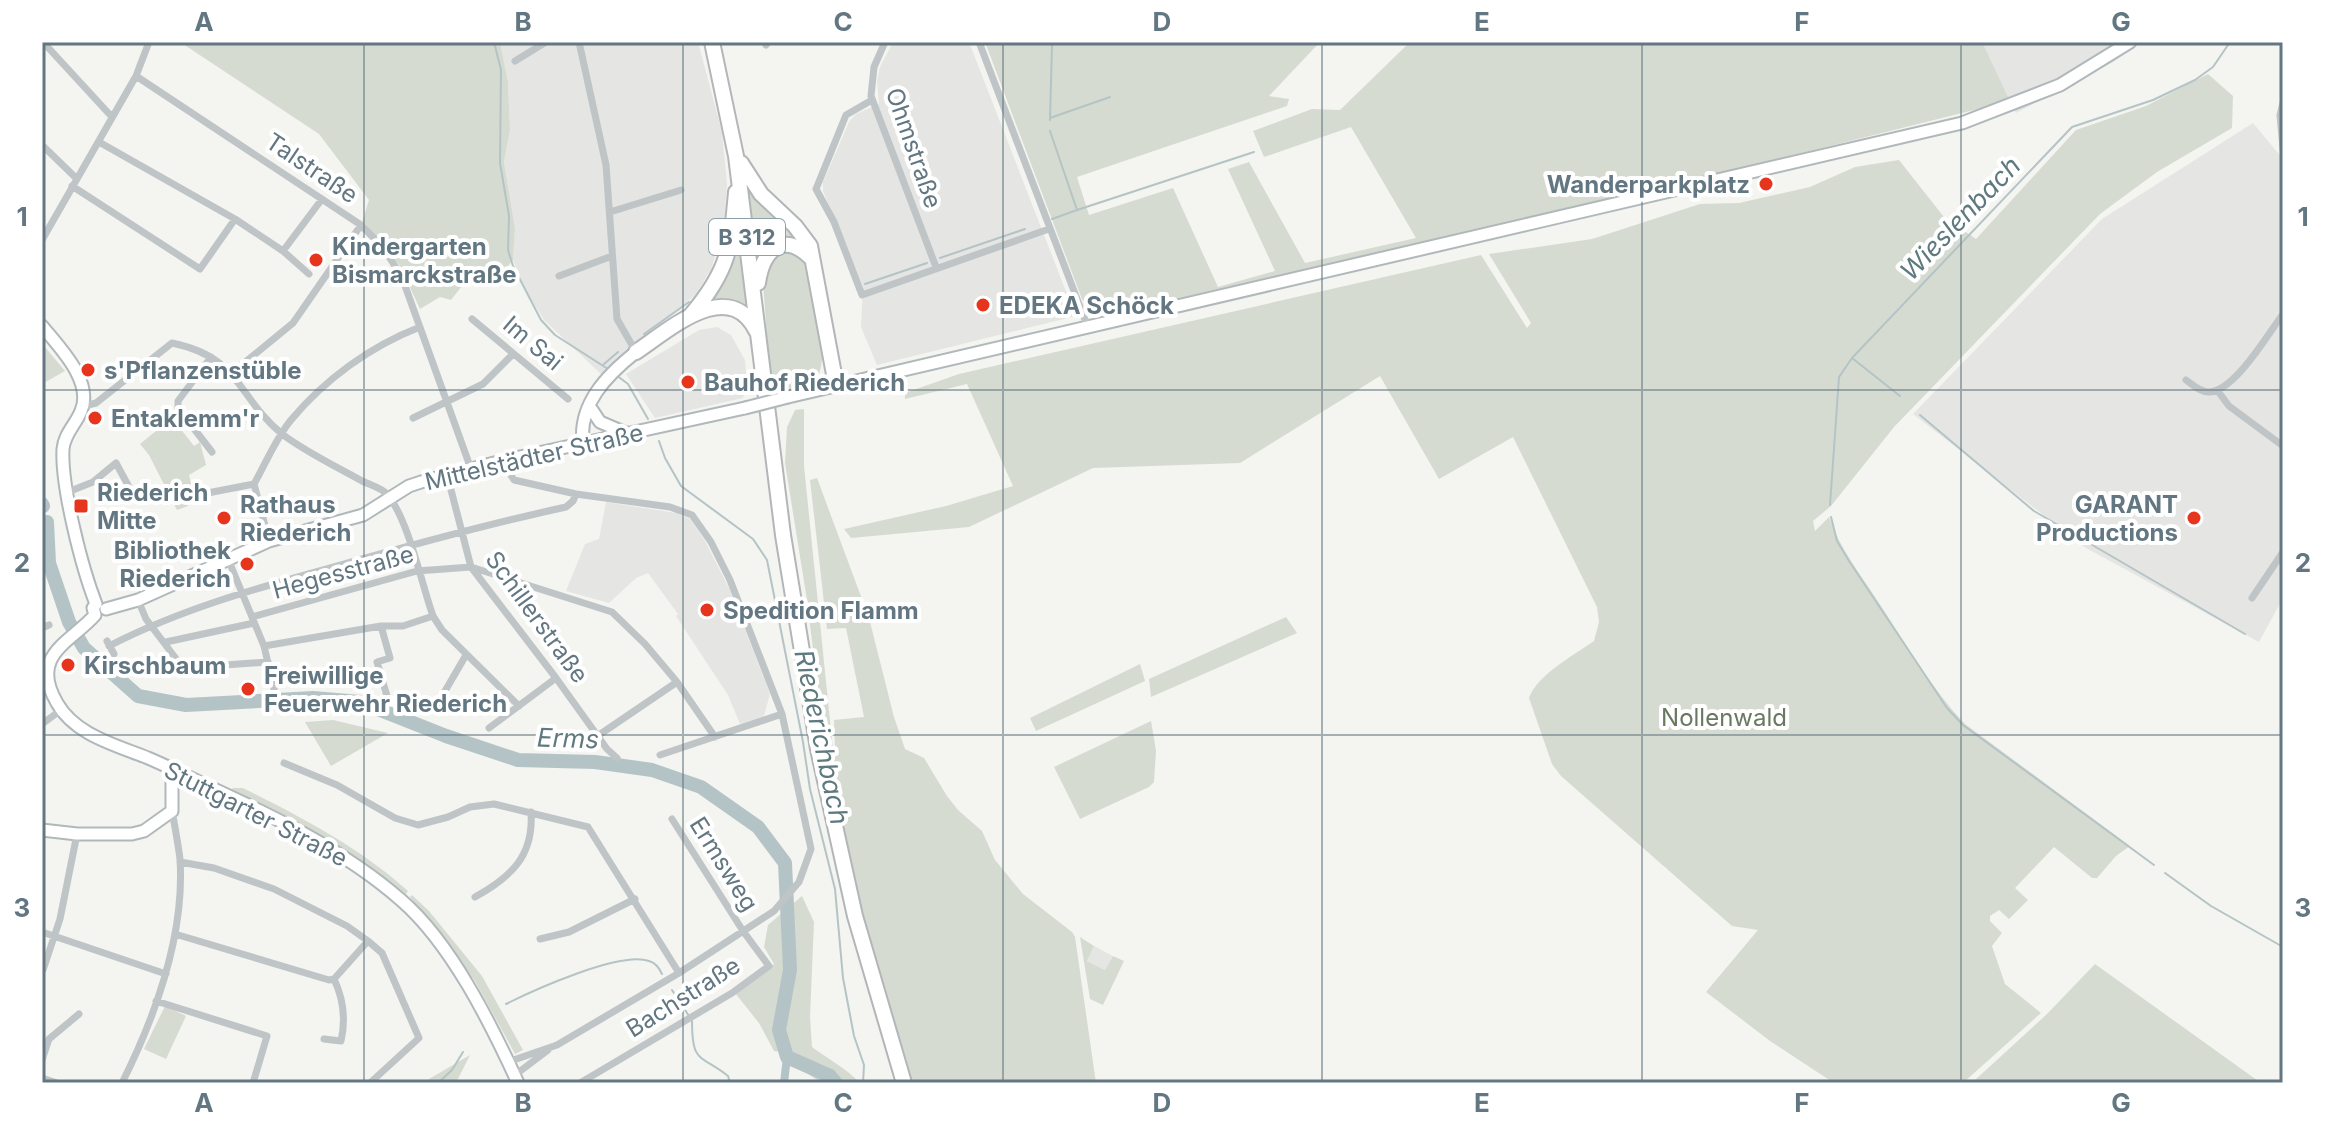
<svg xmlns="http://www.w3.org/2000/svg" width="2325" height="1125" font-family="Inter,sans-serif">
<rect width="100%" height="100%" fill="#f4f4f0"/>
<path fill="#e5e5e3" d="M500 42H698L722 132 727 184 723 232 711 269 696 294 602 375 544 320 523 286 513 260 515 228 504 162 510 130 508 82Z
M893 42H969L1072 307V317L877 365 861 327 863 287 823 191V182L849 122 856 114 879 104 877 81 880 67Z
M1981 42H2139L2115 61 2016 113Z
M2253 123 2283 159V598L2259 642 2086 548 1913 414 2102 219Z
M717 327 731 335 745 360 747 386 743 398 655 418 626 374 699 330Z
M606 502 676 513 690 519 705 541 729 588 770 694 764 716 740 724 728 695 676 616 678 614 648 573 636 578 609 603 566 591 585 544 599 539Z
M1094 946 1113 956 1105 970 1087 961Z"/>
<path fill="#d6dbd1" d="M180 42H500L508 82 510 130 504 162 515 228 513 260 495 282 473 272 451 300 440 297 420 309 400 266 362 222 369 200 319 134Z
M985 42H1320L1269 96 1289 99 1287 106 1077 177 1089 215 1173 188 1218 287 1275 271 1228 169 1249 162 1305 263 1416 238 1351 127 1264 157 1253 131 1312 109 1340 110 1410 42H1982L2010 101 1662 188 1106 315 1091 312 1082 299Z
M2208 74 2233 96 2232 128 2157 172 2100 214 1894 427 1831 506 1813 521 1815 531 1829 517C1840 549 1861 575 1879 603 1906 644 1931 688 1965 724L2130 846 2116 856 2097 878H2092L2054 847 2015 888 2028 900 2009 919 1999 910 1990 916V921L2002 933 1992 946 2005 984 2041 1013 1963 1083H1834L1770 1041 1706 992 1758 930 1732 926 1561 776 1552 764 1529 698C1538 674 1573 656 1594 641L1599 622 1597 607 1513 437 1439 479 1380 376 1240 463 1093 468 969 527 851 538 844 529 946 506 1013 486 967 384 905 399V393L959 374 1481 255 1527 328 1531 323 1489 254 1592 239 1700 204 1739 203 1810 187 1855 167 1899 160 1944 217 1976 239 2076 130 2146 106Z
M746 185H748L803 240 759 257Z
M740 236 752 315 708 305 736 237Z
M783 250 806 258C812 287 835 361 813 384L771 393 763 282 766 265Z
M45 347 65 371 42 384V349Z
M804 409V466L833 750 835 747 834 720 864 717 846 628 827 629 810 480 817 478 869 618 894 717 905 749 924 758 947 796 958 810 982 831 995 860 1023 894 1072 932 1075 937 1096 1083H909L867 937 827 763 807 600 785 463 787 427 795 410Z
M172 418 194 446 200 442 206 465 189 475 193 492 188 506 177 510 149 455 140 444Z
M1286 617 1297 633 1151 697 1149 679Z
M1140 664 1145 681 1036 731 1030 718Z
M333 720 388 733 331 766 305 722Z
M1151 721 1156 751 1154 782 1149 787 1080 819 1054 767Z
M233 788H243C301 817 359 847 408 891L406 894C351 851 292 821 230 791Z
M412 895 429 911 482 976 523 1050 515 1054 475 981 410 897Z
M802 896 814 922 810 1017 812 1047C828 1059 846 1068 860 1083H821L801 1069 799 1055 774 1051 759 1023 735 993 774 964 764 947 768 925Z
M1080 937 1094 946 1087 961 1105 970 1113 956 1124 961 1103 1005 1090 999Z
M2095 964 2261 1083H1979L1975 1080 2047 1014Z
M165 1006 186 1016 166 1059 144 1049Z
M470 1055 456 1083H424L429 1079Z"/>
<g fill="none" stroke-linecap="round" stroke-linejoin="round">
<path stroke="#b4c4c6" stroke-width="2" d="M494 42 501 70 500 163 509 216 508 250 513 266 541 320 555 335 608 369
M1050 118 1110 97
M1050 120 1052 45 1061 42
M1050 131 1077 210 1052 219
M1077 210 1254 152
M940 258 1025 229
M865 284 927 263
M644 334 689 302
M1852 358 1900 396
M604 364 618 352
M616 375 628 384 648 419
M1920 415 2034 511 2245 634
M659 441 665 458 681 486 753 539 767 560 803 742 810 789 835 889 843 978 854 1036 864 1065 863 1083
M1830 505 1839 377 1852 358 2072 127 2153 100 2195 80 2213 67 2230 42
M1831 517 1837 541 1849 561 1947 708 1963 725 2154 865
M2165 873 2211 906 2283 947
M672 990 689 1016
M506 1004C534 990 620 951 649 961 656 963 659 968 662 974
M692 1021C692 1064 700 1054 728 1076L730 1083
M438 1083 452 1070 463 1052"/>
<path stroke="#b4c4c6" stroke-width="8" d="M784 1083 787 1057"/>
<path stroke="#b4c4c6" stroke-width="14" d="M42 504 43 506
M47 522 49 563 69 622 84 648 138 696 186 705 313 698 360 702 446 736 518 760 595 762 652 770 701 787 758 827 785 863 790 970 779 1030 787 1057 830 1076 836 1083"/>
<defs>
<path id="secondary" d="M42 326C58 346 94 381 81 411 76 424 64 434 63 449 61 487 82 568 96 604
M788 397C1179 302 1571 216 1962 123L2060 85 2130 42
M592 410 600 422 628 434
M583 444C578 404 607 375 636 352
M96 604 93 608 95 615C70 643 29 655 57 703 75 735 116 745 148 758 167 766 185 775 203 784 271 815 344 850 401 900 451 943 491 1024 518 1083
M106 609 138 600 269 541 363 515 409 486 421 482 502 461 745 408
M42 830 77 834H132L144 831 172 811V770"/>
<path id="highway" d="M712 42 736 156 783 535 818 749 855 916 904 1083
M741 163 761 194 795 226 810 246 836 385
M758 283C763 249 784 230 812 259
M691 315C729 270 731 248 736 192
M636 352C669 330 729 275 757 332"/>
</defs>
<use href="#secondary" stroke="#b1b8bb" stroke-width="15"/>
<use href="#highway" stroke="#b2b6b9" stroke-width="18"/>
<path stroke="#bfc4c6" stroke-width="7" d="M43 42 112 117
M579 42 606 165 617 319 636 352
M885 42 874 67 871 96 936 267
M979 42 1087 325
M766 45 768 42
M515 61 546 42
M136 76 358 223C378 240 393 259 404 283L471 469
M872 100 846 115 816 189 834 222 862 295 1049 229
M2283 103 2280 115 2283 148
M99 142 235 219 283 251 322 199
M42 145 76 178
M72 186 200 269 235 219
M610 212 681 190
M42 240 136 76 149 42
M283 251 309 274
M559 276 612 256
M472 319 568 399
M211 357 178 401V408L212 452
M232 373 293 323 361 225
M2186 380C2193 385 2200 392 2209 392 2234 392 2268 334 2283 314
M2217 390 2229 406 2283 446
M84 406 96 403 172 343C241 357 237 397 282 434 304 451 337 467 362 481 370 485 382 488 388 495 409 522 421 582 433 616L442 630 519 706
M413 418 483 384 513 354
M502 461 514 480 576 494 670 507 692 515 711 542 730 580 782 714 811 849 799 882 774 911 679 973 557 1045 508 1062
M254 484 269 541
M450 486 471 567 556 678 607 749 617 758
M68 492 93 482 116 463 135 498
M187 497 254 484C266 463 276 438 291 420 325 379 371 346 420 327
M228 559 264 646 275 693
M2252 598 2283 552
M138 600 146 619 183 668 268 662
M252 617 417 571 471 567 612 612 645 644 677 682 715 737
M381 626 390 658 377 662 387 696
M42 628 49 625
M107 641 114 654
M166 642 254 623
M109 646C181 609 257 588 334 567 411 545 488 524 566 507L573 501 576 494
M264 646 381 626H403L433 616
M434 710 466 655
M42 724 61 710
M489 728 556 678
M599 735 677 682
M660 755 782 714
M284 763 337 785 395 818 418 825 448 817 470 807 494 804 588 827 679 973
M180 862 214 868 274 889 347 926 368 941 382 953 419 1038 370 1083
M475 897C511 877 534 856 531 812
M42 932 166 974
M175 934 329 980 334 979 368 941
M540 939 569 932 635 899
M43 970 60 919 77 834
M156 1001 267 1036 253 1083
M324 1039 341 1041C346 1019 344 1000 334 979
M42 1060 49 1039 79 1014
M515 1075 548 1050
M42 1078 57 1083
M122 1083C156 1015 185 936 180 859 178 843 175 827 172 811
M580 1083 732 993 769 966 743 931 672 819"/>
<use href="#secondary" stroke="#fff" stroke-width="11"/>
<use href="#highway" stroke="#fff" stroke-width="14"/>
<defs>
<path id="secondary-bridge" d="M745 408 788 397"/>
</defs>
<use href="#secondary-bridge" stroke="#b1b8bb" stroke-width="15" stroke-linecap="butt"/>
<use href="#secondary-bridge" stroke="#fff" stroke-width="11"/>
</g>
<path fill="none" stroke="#627782" stroke-width="2" stroke-opacity="0.55" d="M364 42V1083M683 42V1083M1003 42V1083M1322 42V1083M1642 42V1083M1961 42V1083M42 390H2283M42 735H2283"/>
<g fill="#e7351d" stroke="#fff" stroke-width="3">
<circle cx="1766" cy="184" r="8"/>
<circle cx="316" cy="260" r="8"/>
<circle cx="983" cy="305" r="8"/>
<circle cx="88" cy="370" r="8"/>
<circle cx="688" cy="382" r="8"/>
<circle cx="95" cy="418" r="8"/>
<rect x="73" y="498" width="16" height="16" rx="4"/>
<circle cx="224" cy="518" r="8"/>
<circle cx="2194" cy="518" r="8"/>
<circle cx="247" cy="564" r="8"/>
<circle cx="707" cy="610" r="8"/>
<circle cx="68" cy="665" r="8"/>
<circle cx="248" cy="689" r="8"/>
</g>
<g text-anchor="middle" dominant-baseline="central" stroke-width="8" stroke-linejoin="round" paint-order="stroke">
<rect fill="#fff" stroke="#91a0a8" stroke-width="2" x="709" y="219" width="76" height="36" rx="6"/>
<g font-size="22" font-weight="bold" fill="#627782">
<text x="747" y="237">B 312</text>
</g>
<g font-size="24" fill="#627782" stroke="#fff">
<text transform="translate(914 148) rotate(71)">Ohmstraße</text>
<text transform="translate(312 168) rotate(34)">Talstraße</text>
<text transform="translate(533 343) rotate(40)">Im Sai</text>
<text transform="translate(534 457) rotate(-13)">Mittelstädter Straße</text>
<text transform="translate(343 572) rotate(-15)">Hegesstraße</text>
<text transform="translate(537 617) rotate(54)">Schillerstraße</text>
<text transform="translate(256 814) rotate(27)">Stuttgarter Straße</text>
<text transform="translate(724 864) rotate(58)">Ermsweg</text>
<text transform="translate(683 997) rotate(-32)">Bachstraße</text>
</g>
<g font-size="24" font-weight="bold" fill="#627782" stroke="#fff" text-anchor="start">
<text x="1750" y="184" text-anchor="end">Wanderparkplatz</text>
<text x="332" y="246">Kindergarten<tspan x="332" dy="28">Bismarckstraße</tspan></text>
<text x="999" y="305">EDEKA Schöck</text>
<text x="104" y="370">s'Pflanzenstüble</text>
<text x="704" y="382">Bauhof Riederich</text>
<text x="111" y="418">Entaklemm'r</text>
<text x="97" y="492">Riederich<tspan x="97" dy="28">Mitte</tspan></text>
<text x="240" y="504">Rathaus<tspan x="240" dy="28">Riederich</tspan></text>
<text x="2178" y="504" text-anchor="end">GARANT<tspan x="2178" dy="28">Productions</tspan></text>
<text x="231" y="550" text-anchor="end">Bibliothek<tspan x="231" dy="28">Riederich</tspan></text>
<text x="723" y="610">Spedition Flamm</text>
<text x="84" y="665">Kirschbaum</text>
<text x="264" y="675">Freiwillige<tspan x="264" dy="28">Feuerwehr Riederich</tspan></text>
</g>
<g font-size="24" fill="#697961" stroke="#fff">
<text x="1724" y="717">Nollenwald</text>
</g>
<g font-size="26" font-style="italic" fill="#5e7a7f" stroke="#fff">
<text transform="translate(1960 218) rotate(-46)">Wieslenbach</text>
<text transform="translate(822 737) rotate(78)">Riederichbach</text>
<text transform="translate(568 738) rotate(2)">Erms</text>
</g>
</g>
<rect width="2325" height="1125" fill="none" stroke="#ffffff" stroke-width="88"/>
<rect x="44" y="44" width="2237" height="1037" fill="none" stroke="#627782" stroke-width="3"/>
<g font-size="26" text-anchor="middle" font-weight="bold" fill="#627782">
<text x="204" y="31">A</text>
<text x="523" y="31">B</text>
<text x="843" y="31">C</text>
<text x="1162" y="31">D</text>
<text x="1482" y="31">E</text>
<text x="1802" y="31">F</text>
<text x="2121" y="31">G</text>
<text x="22" y="226">1</text>
<text x="2303" y="226">1</text>
<text x="22" y="572">2</text>
<text x="2303" y="572">2</text>
<text x="22" y="917">3</text>
<text x="2303" y="917">3</text>
<text x="204" y="1112">A</text>
<text x="523" y="1112">B</text>
<text x="843" y="1112">C</text>
<text x="1162" y="1112">D</text>
<text x="1482" y="1112">E</text>
<text x="1802" y="1112">F</text>
<text x="2121" y="1112">G</text>
</g>
</svg>
